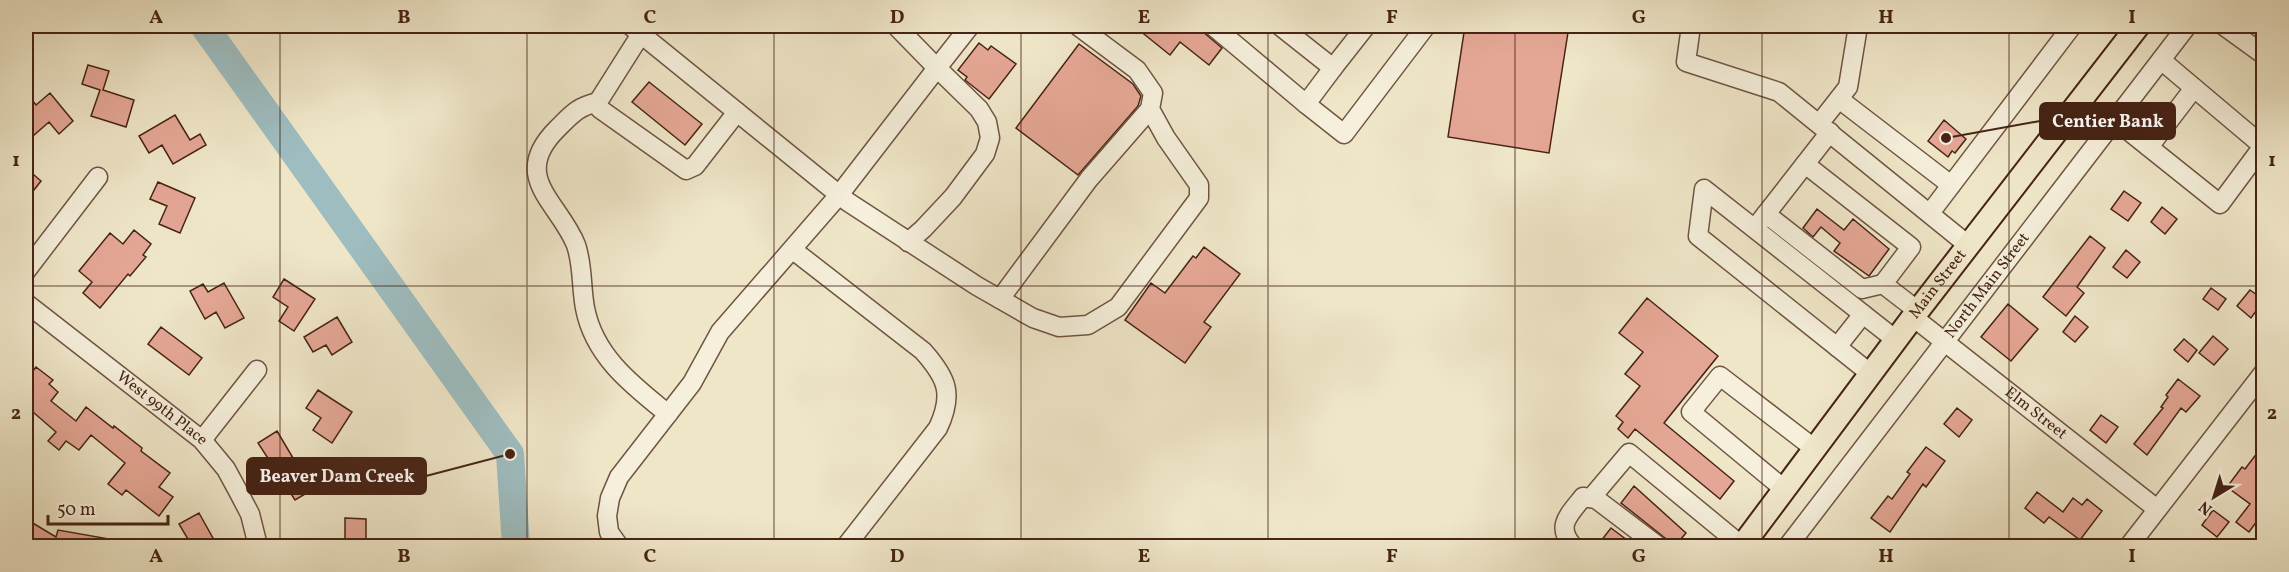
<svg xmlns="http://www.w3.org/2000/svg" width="2289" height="572" font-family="Vollkorn,serif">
<rect width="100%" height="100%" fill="#efe6c8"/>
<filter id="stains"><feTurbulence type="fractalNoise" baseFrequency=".00333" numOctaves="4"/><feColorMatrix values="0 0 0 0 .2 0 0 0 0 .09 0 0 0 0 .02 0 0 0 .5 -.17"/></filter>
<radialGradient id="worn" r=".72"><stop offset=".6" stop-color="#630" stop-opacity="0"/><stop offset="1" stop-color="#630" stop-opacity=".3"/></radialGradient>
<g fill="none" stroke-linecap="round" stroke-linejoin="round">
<path stroke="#9ebdc0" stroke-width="28" d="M204 26 510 454 516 546"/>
</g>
<path fill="#e5a795" stroke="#462315" stroke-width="1.5" d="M1134 26H1196L1222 48 1209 65 1180 42 1170 55Z
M1465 26H1569L1549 153 1448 137Z
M979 43 988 50 991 46 1016 64 989 99 970 84 965 80 967 77 958 70Z
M1079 44 1133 84 1141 96 1138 106 1078 175 1016 128Z
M88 65 109 71 103 90 134 100 126 127 91 116 100 90 82 84Z
M649 82 702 124 685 145 632 102Z
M26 92 36 105 50 93 73 121 59 134 49 122 26 142Z
M175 115 190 140 200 134 206 145 173 164 162 145 149 153 139 136Z
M1944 120 1966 139 1955 153 1952 151 1948 157 1928 141Z
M26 168 41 181 26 200Z
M158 182 195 198 180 233 159 224 167 206 150 199Z
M2124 191 2141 203 2128 221 2111 209Z
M2162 207 2177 219 2165 234 2151 222Z
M1817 209 1844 230 1853 219 1889 249 1869 276 1834 251 1840 243 1821 227 1813 237 1803 228Z
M134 230 151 244 143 255 146 257 130 276 128 274 100 308 83 293 92 282 79 271 110 233 123 244Z
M2090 236 2105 248 2077 287 2084 293 2066 316 2043 297Z
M1204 247 1240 274 1204 322 1211 327 1185 363 1125 320 1151 283 1165 293 1193 256 1196 258Z
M2126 250 2140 262 2127 278 2113 267Z
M284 279 315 299 294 331 279 321 288 307 273 297Z
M224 283 244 318 225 328 216 312 205 319 190 291 203 284 208 292Z
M2211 288 2226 299 2218 310 2203 299Z
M2250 290 2264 300 2251 318 2237 306Z
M1647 298 1718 356 1664 423 1734 481 1720 499 1635 429 1628 438 1618 429 1623 422 1616 416 1640 386 1625 374 1643 352 1619 333Z
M2008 304 2038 329 2011 361 1981 337Z
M2075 316 2088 327 2075 342 2063 332Z
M337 317 352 342 332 355 326 345 313 352 304 337Z
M161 327 202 358 189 375 148 344Z
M2213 336 2228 349 2214 365 2199 353Z
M2184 339 2197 350 2188 362 2174 350Z
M36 367 53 380 49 384 58 392 51 401 76 421 86 407 113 428 114 426 142 448 141 451 170 473 159 487 173 497 159 516 126 490 122 495 108 484 125 463 91 435 79 450 66 441 59 450 48 441 56 432 26 406V380Z
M2178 379 2200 396 2186 412 2181 408 2147 455 2134 444 2163 408 2161 407 2168 397 2166 395Z
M318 390 352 412 332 443 313 430 321 418 306 408Z
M1957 408 1972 420 1959 437 1944 424Z
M2101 415 2118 427 2106 443 2090 430Z
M277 431 312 490 295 500 258 443Z
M2264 444V526L2257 521 2249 532 2236 522 2250 504 2227 487 2242 467 2245 469Z
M1926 447 1945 461 1926 487 1923 484 1890 532 1871 518 1888 496 1892 499 1910 474 1907 472Z
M1634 486 1686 533 1675 546 1621 503Z
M2037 492 2063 512 2073 498 2082 505 2087 499 2102 511 2080 540 2049 517 2044 523 2025 508Z
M2213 510 2229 522 2217 537 2202 525Z
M199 513 214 540 202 546H192L179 524Z
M345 518 366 519V540L345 539Z
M26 519 56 537 58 530 115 540 114 546H26Z
M1611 528 1635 546H1597Z"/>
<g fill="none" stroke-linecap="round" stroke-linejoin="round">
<defs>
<g id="minor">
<path d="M631 26 848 202 977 286 1033 318 1059 327 1088 325 1118 307 1199 198V185L1166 138 1150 109 1153 93 1137 70 1078 26"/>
<path d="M1213 26 1306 104 1333 68"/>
<path d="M1280 26 1333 68 1366 26"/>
<path d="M1691 26 1686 62 1779 92 1968 245"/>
<path d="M2224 26 2264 55"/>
<path d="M641 34 598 102 600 109 686 170 695 166 737 112"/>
<path d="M1839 99 1951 185"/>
<path d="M598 102C577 107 572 114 557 129 509 177 559 202 576 245 583 265 581 287 585 308 594 356 632 385 668 414"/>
<path d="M1306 104 1344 134 1426 26"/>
<path d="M2115 120 2220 204 2263 146 2161 60"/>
<path d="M1819 124 1848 87 1858 26"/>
<path d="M2149 147 2194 88"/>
<path d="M1805 164 1911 247 1883 284 1918 311"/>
<path d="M1930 213 2072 26"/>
<path d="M1766 214 1862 289 1883 284"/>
<path d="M1759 223 1830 132"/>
<path d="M908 242 923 229 953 197 985 154 990 138 987 122 979 109 937 68 970 26"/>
<path d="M793 250 923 351C947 378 954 394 938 428L846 546"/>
<path d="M26 271 98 177"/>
<path d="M1000 299 1089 179 1150 109"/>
<path id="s1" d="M26 303 202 440 226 469 239 493 250 514 258 546"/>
<path id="s2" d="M1913 317 2157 509"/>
<path d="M1837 347 1863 314"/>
<path d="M1871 374 1698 236 1704 189 1896 340"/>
<path d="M202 440 257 370"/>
<path d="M1784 489 1691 412 1720 376 1815 449"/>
<path d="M1591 498 1629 453 1742 546"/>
<path d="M619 546 609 532 607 516 610 498 619 477 692 383 720 332 839 195 937 68 896 26"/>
<path d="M1573 546C1555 526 1569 515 1583 497L1596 499 1658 546"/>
<path id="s3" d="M1788 546 2187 26"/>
<path d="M2129 546 2264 372"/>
</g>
<g id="major">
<path id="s4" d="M1742 546 1913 317 2138 26"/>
</g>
</defs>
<use href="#minor" stroke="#705442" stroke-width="21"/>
<use href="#major" stroke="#462315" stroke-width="26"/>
<use href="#minor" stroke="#f5efdb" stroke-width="18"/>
<use href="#major" stroke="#efe6c8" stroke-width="22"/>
</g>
<path fill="none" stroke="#462315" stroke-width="1.5" stroke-opacity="0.55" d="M280 26V546M527 26V546M774 26V546M1021 26V546M1268 26V546M1515 26V546M1762 26V546M2009 26V546M26 286H2264"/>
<g text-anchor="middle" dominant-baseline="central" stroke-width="4.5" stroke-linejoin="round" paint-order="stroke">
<g font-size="16" fill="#462315" stroke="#f5efdb">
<text stroke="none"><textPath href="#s4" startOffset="327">Main Street</textPath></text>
<text stroke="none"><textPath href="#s3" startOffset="328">North Main Street</textPath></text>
<text stroke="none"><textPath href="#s1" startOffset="172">West 99th Place</textPath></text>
<text stroke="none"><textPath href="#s2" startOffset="156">Elm Street</textPath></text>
</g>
</g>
<path fill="none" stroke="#462315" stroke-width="2" d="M1946 138L2040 121M510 454L426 476"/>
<g fill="#462315" stroke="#f5efdb" stroke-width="2">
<circle cx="1946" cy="138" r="6"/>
<circle cx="510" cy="454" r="6"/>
</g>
<g fill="#462315" stroke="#462315" stroke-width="2">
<rect x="2040" y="103" width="135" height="36" rx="6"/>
<rect x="247" y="458" width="179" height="36" rx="6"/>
</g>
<g font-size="18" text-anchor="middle" font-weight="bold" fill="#fff">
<text x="2108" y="127">Centier Bank</text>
<text x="337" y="482">Beaver Dam Creek</text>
</g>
<rect width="2289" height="572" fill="none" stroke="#efe6c8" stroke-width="66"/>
<g transform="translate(2214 497) rotate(218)" stroke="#f5efdb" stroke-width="4.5" paint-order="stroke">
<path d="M0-4.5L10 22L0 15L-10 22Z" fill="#462315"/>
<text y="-9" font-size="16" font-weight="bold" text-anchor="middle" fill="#462315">N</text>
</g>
<path d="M48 515v9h120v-9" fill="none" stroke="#462315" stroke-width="3"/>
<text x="57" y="515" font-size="18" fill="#462315" stroke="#f5efdb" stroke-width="4.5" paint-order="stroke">50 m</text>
<rect x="33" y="33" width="2223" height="506" fill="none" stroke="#462315" stroke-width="2"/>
<g font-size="20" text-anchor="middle" font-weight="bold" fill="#462315">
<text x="156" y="23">A</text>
<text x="404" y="23">B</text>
<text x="650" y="23">C</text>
<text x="897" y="23">D</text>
<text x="1144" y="23">E</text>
<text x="1392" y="23">F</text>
<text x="1639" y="23">G</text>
<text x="1886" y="23">H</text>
<text x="2132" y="23">I</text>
<text x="16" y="166">1</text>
<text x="2272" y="166">1</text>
<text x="16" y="419">2</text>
<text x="2272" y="419">2</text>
<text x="156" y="562">A</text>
<text x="404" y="562">B</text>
<text x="650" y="562">C</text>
<text x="897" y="562">D</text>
<text x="1144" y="562">E</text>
<text x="1392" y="562">F</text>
<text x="1639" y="562">G</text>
<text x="1886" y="562">H</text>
<text x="2132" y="562">I</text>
</g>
<rect width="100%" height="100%" filter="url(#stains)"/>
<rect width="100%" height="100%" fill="url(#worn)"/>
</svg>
